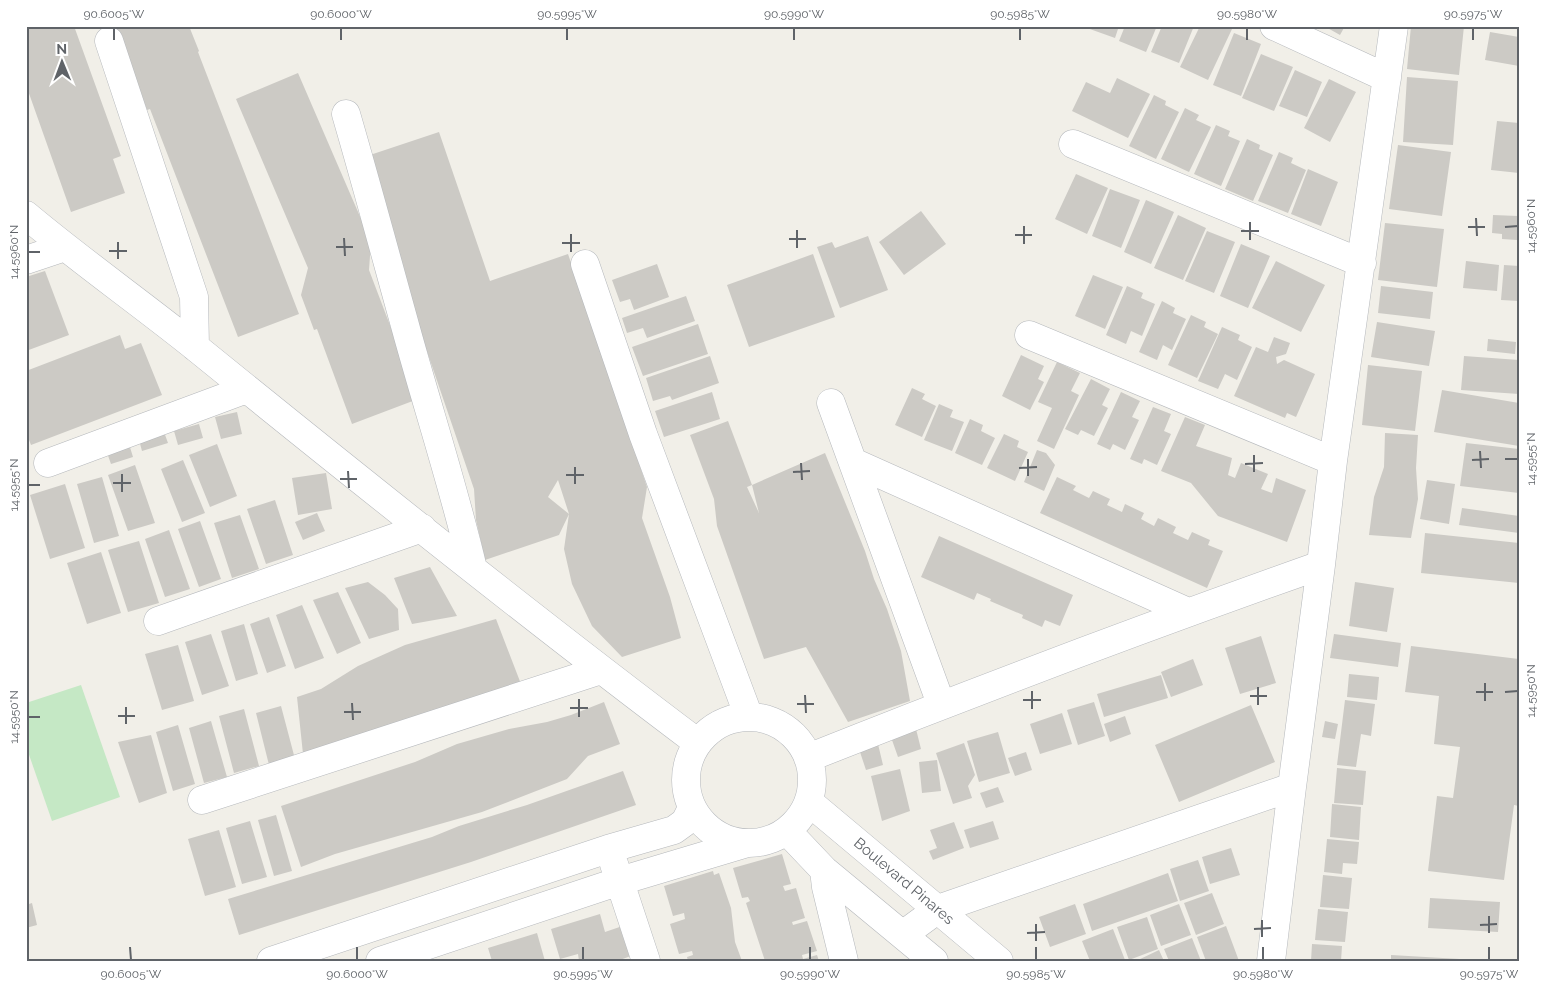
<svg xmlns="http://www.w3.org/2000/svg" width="1545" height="987" font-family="Raleway,sans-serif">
<rect width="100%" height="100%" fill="#f1efe8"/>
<path fill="#c5e8c5" d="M81 685 120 797 52 821 26 746V703Z"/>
<path fill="#cccac5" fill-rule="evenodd" d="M26 26H74L121 156 113 159 125 193 71 212 26 85Z
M115 26H189L199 51 198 52 299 314 238 337 150 109 147 110Z
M1088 26H1119L1115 38 1087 28Z
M1125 26H1157L1146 52 1119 41Z
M1162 26H1194L1179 63 1151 52Z
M1200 26H1225L1232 29 1208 80 1180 67Z
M1324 26H1345L1340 35Z
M1411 26H1464L1459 75 1407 69Z
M1490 32 1519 37V66L1485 60Z
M1234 33 1261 44 1241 96 1213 85Z
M1261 54 1293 67 1274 111 1242 98Z
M1295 70 1322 82 1307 117 1279 106Z
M298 73 371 242 369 270 418 399 352 424 317 329 314 330 301 295 308 268 236 99Z
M1407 77 1458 81 1453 145 1403 142Z
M1117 78 1150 94 1128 138 1072 111 1086 82 1110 93Z
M1329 79 1356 92 1330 142 1304 128Z
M1154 95 1166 101 1165 105 1179 112 1156 159 1129 146Z
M1185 108 1199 115 1196 120 1211 127 1189 172 1161 159Z
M1497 121 1519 123V173L1491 170Z
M1216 125 1230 131 1228 136 1240 141 1221 186 1194 174Z
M439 132 490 281 568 254 647 487 642 518 670 597 681 638 622 657 592 626 572 584 564 549 569 514 559 535 485 560 476 520 474 489 361 158ZM558 480 569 514 548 497Z
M1247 139 1260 145 1259 149 1273 155 1253 201 1225 189Z
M1398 145 1451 152 1442 216 1389 209Z
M1279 152 1293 158 1291 163 1306 170 1288 213 1258 201Z
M1308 169 1338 182 1321 226 1291 214Z
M1076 174 1108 188 1087 234 1055 219Z
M1110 189 1140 200 1121 248 1092 236Z
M1146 200 1174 212 1151 264 1124 252Z
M921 211 946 244 904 275 879 242Z
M1178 215 1206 228 1183 280 1154 268Z
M1493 215 1518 216 1517 240 1502 239V234L1492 233Z
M1385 223 1444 229 1437 287 1378 280Z
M1207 231 1235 242 1214 293 1185 281Z
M868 236 888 290 840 308 817 247 832 242 835 248Z
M1241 244 1270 256 1248 308 1220 296Z
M813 254 835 317 749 347 727 285Z
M1276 261 1325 285 1301 332 1252 308Z
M1466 261 1499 265 1497 291 1463 288Z
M657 264 669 297 634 310 630 299 620 302 612 280Z
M1504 265 1519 266V301L1501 300Z
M45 271 69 335 26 351V277Z
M1093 275 1123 287 1105 329 1075 316Z
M1127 286 1143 293 1141 298 1155 304 1142 336 1131 331 1126 344 1106 335Z
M1381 286 1433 292 1430 319 1378 313Z
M686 296 695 321 647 338 643 328 627 333 622 318Z
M1162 301 1175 308 1173 313 1186 319 1172 350 1163 345 1157 360 1139 352Z
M1191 315 1206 322 1204 327 1218 334 1197 378 1168 365Z
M1377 322 1435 331 1429 366 1371 357Z
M698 324 708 354 643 376 632 347Z
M1222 327 1240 335 1238 340 1252 347 1237 380 1225 374 1218 389 1198 381Z
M120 335 125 349 141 343 162 395 31 445 26 432V371Z
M1274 337 1290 343 1286 354 1276 357 1277 364 1284 360 1315 374 1296 417 1287 413 1285 418 1234 396 1256 347 1268 352Z
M1488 339 1516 342 1515 354 1487 351Z
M1021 355 1044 366 1038 379 1044 382 1030 410 1002 396Z
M710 356 719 383 672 400 670 396 653 401 646 378Z
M1464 356 1519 360V394L1461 390Z
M1057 362 1080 373 1071 391 1079 395 1054 449 1037 441 1052 408 1038 402Z
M1368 365 1422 371 1415 431 1362 425Z
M1091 379 1110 389 1102 405 1108 408 1094 436 1081 430 1078 435 1065 429Z
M912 388 925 394 922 399 936 406 922 437 895 425Z
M1442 390 1519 403V446L1434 432Z
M712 392 720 419 664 437 655 411Z
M1121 392 1140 401 1132 417 1139 420 1125 450 1113 444 1110 450 1097 444Z
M939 404 953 410 950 417 964 422 952 451 924 440Z
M1153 407 1171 414 1164 431 1171 434 1157 465 1144 459 1142 464 1130 459Z
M237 412 242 434 221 439 215 417Z
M1185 417 1205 425 1196 446 1232 458 1228 475 1235 478 1241 463 1268 474 1261 489 1272 493 1276 478 1306 490 1287 542 1218 516 1191 483 1161 471Z
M970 419 983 425 981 431 995 438 982 465 955 453Z
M728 421 752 485 747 487 759 513 752 485 825 453 865 551 874 579 887 609 901 651 910 701 848 722 806 647 764 659 717 526 714 499 690 435Z
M199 424 203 438 178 445 174 431Z
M164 432 168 443 142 451 139 440Z
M1385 433 1418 435 1416 468 1418 499 1411 538 1369 535 1374 497 1384 467Z
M1004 434 1019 441 1017 447 1028 452 1015 481 987 468Z
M1466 443 1519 449V493L1460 486Z
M129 444 133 457 111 464 106 450Z
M217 444 237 496 210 507 189 455Z
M1037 450 1046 453 1055 465 1044 491 1024 482Z
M183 460 205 513 182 522 161 469Z
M135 465 155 523 128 531 108 475Z
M326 473 332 509 298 515 292 478Z
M102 477 119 536 94 543 77 484Z
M1057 477 1076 486 1073 490 1089 498 1093 491 1110 499 1107 505 1122 512 1125 504 1144 513 1141 519 1154 526 1158 518 1176 527 1173 533 1188 540 1192 532 1210 540 1208 545 1223 551 1207 588 1040 513Z
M1427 480 1455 484 1449 524 1420 519Z
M65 484 85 548 50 559 30 495Z
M275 500 293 555 266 564 247 509Z
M1462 508 1519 516V533L1459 525Z
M317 513 325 531 303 540 295 522Z
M240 515 259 569 232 578 214 523Z
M200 521 221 579 199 587 178 529Z
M169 530 190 589 165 597 145 539Z
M1425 533 1519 543V583L1421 573Z
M939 536 1073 595 1060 626 1045 620 1042 627 1022 618 1023 615 990 601 991 599 977 593 974 600 921 577Z
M139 541 159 603 128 612 108 550Z
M101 552 121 613 87 624 67 563Z
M430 567 457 616 412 624 394 578Z
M368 582 385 595 398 609 399 630 369 639 345 588Z
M1355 582 1394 588 1387 632 1349 626Z
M338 592 361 643 337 654 313 600Z
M302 605 324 658 295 669 276 615Z
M269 617 286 666 267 673 250 624Z
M496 619 521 684 303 754 297 697 321 689 358 666 405 645Z
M244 624 258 674 236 681 221 631Z
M211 634 229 686 202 695 185 642Z
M1334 634 1401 643 1398 667 1330 658Z
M1261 636 1276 683 1240 694 1225 648Z
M178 645 194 701 162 710 145 654Z
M1411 646 1519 659V806L1514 805 1504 880 1428 871 1437 796 1453 798 1460 747 1434 744 1439 696 1405 692Z
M1193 659 1203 685 1171 697 1161 672Z
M1349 674 1379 677 1377 700 1347 697Z
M1161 675 1168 698 1104 717 1097 694Z
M1345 700 1375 704 1371 736 1361 734 1356 767 1337 765Z
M604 702 620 744 588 756 567 779 482 812 335 854 301 867 281 806 415 762 457 744 509 729 547 722 571 715Z
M1094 702 1105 736 1078 745 1067 710Z
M1251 705 1275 762 1179 802 1155 745Z
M281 706 295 759 269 765 256 713Z
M244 709 259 766 234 773 219 716Z
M1062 713 1072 744 1040 754 1030 724Z
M1125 716 1131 734 1110 742 1104 724Z
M211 721 227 777 204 783 189 728Z
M1325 721 1338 724 1335 739 1322 737Z
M178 725 195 784 173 791 156 732Z
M916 729 921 749 898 757 892 740Z
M998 732 1010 773 979 782 967 741Z
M151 735 167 793 139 803 118 742Z
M964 743 975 775 968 786 972 798 953 804 936 753Z
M878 744 883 765 866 770 859 749Z
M1026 752 1032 770 1015 776 1008 758Z
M937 760 941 791 922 793 919 762Z
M1337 768 1366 771 1363 805 1334 803Z
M900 769 910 811 882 821 871 776Z
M623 771 636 805 471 862 239 935 228 899 432 837 459 826 527 805Z
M998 787 1004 802 986 808 980 793Z
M1332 804 1361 807 1359 840 1330 837Z
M276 815 292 871 274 876 258 820Z
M250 821 267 877 242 884 226 828Z
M993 821 999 839 970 848 964 830Z
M954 822 964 848 933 860 929 851 937 848 930 830Z
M219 830 236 887 205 896 188 839Z
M1327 839 1359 842 1357 864 1343 863 1342 874 1324 872Z
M1231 848 1240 875 1210 884 1202 857Z
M782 854 791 884 783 886 785 891 796 888 805 918 792 922 793 925 807 921 817 951 802 955 803 959 817 955 819 961H765L746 903 750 901 748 897 742 898 733 868Z
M1198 860 1209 891 1180 901 1170 869Z
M713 871 714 875 719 873 731 908 735 942 742 961H688L687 957 693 955 692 951 679 954 670 924 685 919 684 913 673 916 664 886Z
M1168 873 1178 901 1092 931 1083 904Z
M1323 875 1352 878 1349 909 1320 907Z
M1212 893 1224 924 1196 935 1184 903Z
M1430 898 1500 902 1498 932 1428 928Z
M32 903 37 925 26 928V905Z
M1075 904 1086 934 1050 947 1039 917Z
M1179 904 1191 935 1161 946 1150 915Z
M1318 909 1348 912 1345 942 1315 940Z
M600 914 605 932 643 919 653 948 617 961H579L578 954 560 959 551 929Z
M1147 917 1158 949 1129 960 1117 927Z
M1226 926 1239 961H1206L1197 937Z
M1113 929 1125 960 1090 961 1082 941Z
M537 933 545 961H492L488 948Z
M1192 938 1201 961H1169L1164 949Z
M1312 944 1342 946 1341 961H1311Z
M1159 950 1164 961H1136Z
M1391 955 1460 959V961H1391Z"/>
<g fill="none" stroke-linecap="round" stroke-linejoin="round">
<defs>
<path id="minor" d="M1274 26 1387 78
M109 41 194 297 195 347
M346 114C367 186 386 257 406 329 428 409 454 488 473 569
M1073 144 1362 263
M26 215C82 262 142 304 199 350 363 483 529 616 698 743
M26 260 65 247
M585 264 643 434 749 717
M1029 335 1333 461
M831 403 941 704
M853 462 1188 612
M48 463 247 389
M158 621 422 528
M686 780a63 63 0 1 1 126 0a63 63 0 1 1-126 0Z
M808 758C978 690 1149 626 1321 565
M202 800 601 670
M809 802 999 961
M787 831 824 870 934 961
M614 864 646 961
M824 870 826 887 844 961
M904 934 938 909 1292 787
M271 961 608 849 674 830 685 822 692 808
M380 961 620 881 747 843
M1271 961 1292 787 1321 565 1333 461 1394 26"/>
</defs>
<use href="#minor" stroke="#b5b8bc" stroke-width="29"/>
<use href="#minor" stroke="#fff" stroke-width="28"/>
</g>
<path fill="none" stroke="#5f6368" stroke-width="2" d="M114 28V40M341 28V40M567 28V40M794 28V40M1020 28V40M1247 28V40M1473 28V40M1476 218 1477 236M1250 222V240M1024 226V244M1468 227H1485M1505 227 1518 226M797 230V248M1241 231H1259M571 234V252M1015 235H1032M344 238 345 256M789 239H806M118 242V259M562 243H580M336 247H353M109 251H127M28 252H40M1480 451 1481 468M1254 455V472M1028 459V476M1505 459H1518M1472 460 1489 459M801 463 802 480M1245 464 1263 463M575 467V484M1019 468 1037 467M348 471 349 488M793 472 810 471M122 474V492M566 475H584M340 479H357M113 483H131M28 485H40M1485 683V701M1258 687V705M1032 691V709M1476 692H1493M1505 692 1518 691M805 695 806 713M1250 696H1267M579 699V717M1023 700H1041M352 703 353 720M797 704H814M126 707V724M570 708H588M344 712H361M118 716H135M28 717H40M1489 916V933M1262 920V937M1036 924V941M1480 925 1497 924M1254 929 1271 928M1027 933 1045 932M130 947 131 960M357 947V960M583 947V960M810 947V960M1036 947V960M1263 947V960M1489 947V960"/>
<g text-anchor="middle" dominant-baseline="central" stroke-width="4" stroke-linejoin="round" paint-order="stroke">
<g font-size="15" fill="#5f6368" stroke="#fff">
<text transform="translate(904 881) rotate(40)">Boulevard Pinares</text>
</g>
</g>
<rect width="1545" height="987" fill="none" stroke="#ffffff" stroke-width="55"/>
<g transform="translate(62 62) rotate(359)" stroke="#ffffff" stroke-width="4" paint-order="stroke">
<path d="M0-4L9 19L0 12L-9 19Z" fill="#5f6368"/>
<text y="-8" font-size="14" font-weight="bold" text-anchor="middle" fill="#5f6368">N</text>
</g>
<rect x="28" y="28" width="1490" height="932" fill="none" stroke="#5f6368" stroke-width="2"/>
<g font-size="12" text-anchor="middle" fill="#5f6368">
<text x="114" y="18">90.6005°W</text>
<text x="341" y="18">90.6000°W</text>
<text x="567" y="18">90.5995°W</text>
<text x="794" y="18">90.5990°W</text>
<text x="1020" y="18">90.5985°W</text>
<text x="1247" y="18">90.5980°W</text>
<text x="1473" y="18">90.5975°W</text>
<text transform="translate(1531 226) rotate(-90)" y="4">14.5960°N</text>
<text transform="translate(14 252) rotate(-90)" y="4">14.5960°N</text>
<text transform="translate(1531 459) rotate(-90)" y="4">14.5955°N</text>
<text transform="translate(14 485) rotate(-90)" y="4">14.5955°N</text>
<text transform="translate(1531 691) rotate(-90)" y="4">14.5950°N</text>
<text transform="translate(14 717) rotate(-90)" y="4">14.5950°N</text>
<text x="131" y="978">90.6005°W</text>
<text x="357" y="978">90.6000°W</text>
<text x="583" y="978">90.5995°W</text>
<text x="810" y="978">90.5990°W</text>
<text x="1036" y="978">90.5985°W</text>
<text x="1263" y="978">90.5980°W</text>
<text x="1489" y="978">90.5975°W</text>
</g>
</svg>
